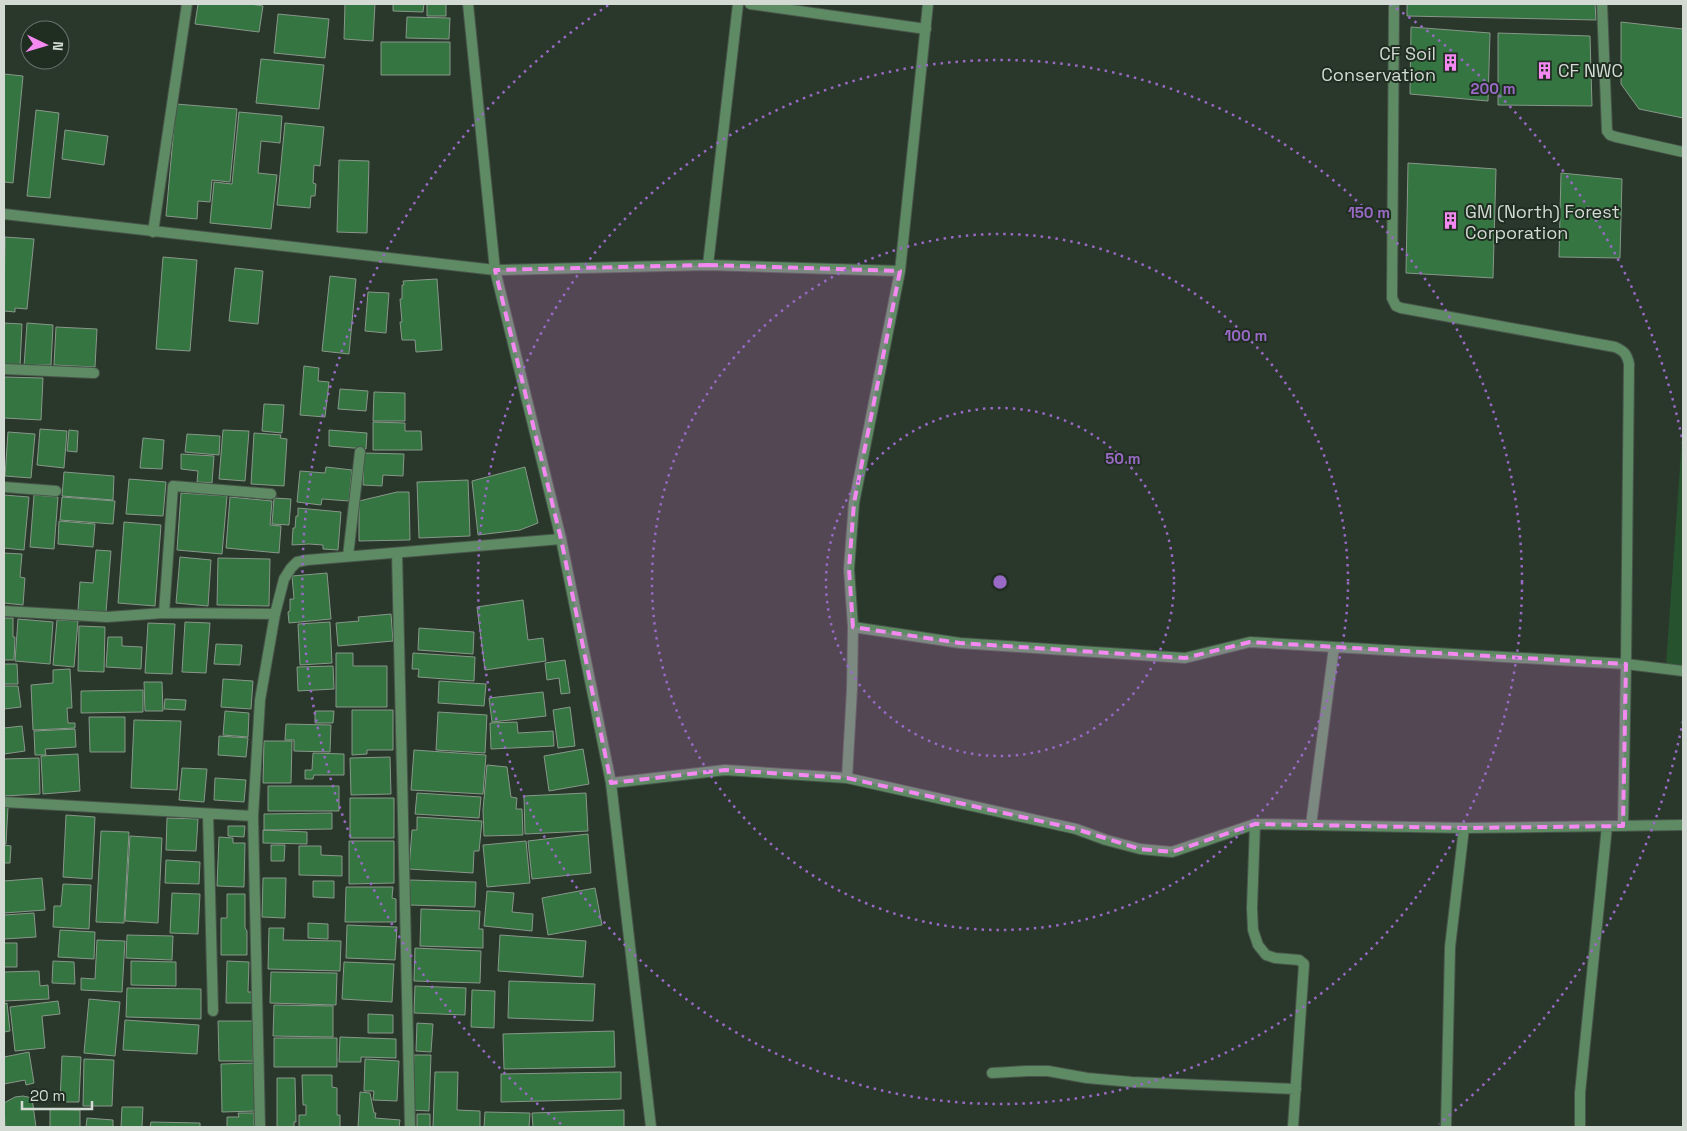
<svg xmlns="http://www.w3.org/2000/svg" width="1687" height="1131" font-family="'Space Grotesk',sans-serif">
<rect width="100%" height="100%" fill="#2a382c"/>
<path fill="#26522e" d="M1683 424V665H1666Z"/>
<path fill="#347541" stroke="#889789" d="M198 4H250L263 6 259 32 195 24Z
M345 4H375L373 41 344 39Z
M393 4H424L423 12 393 11Z
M427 4H446V16H427Z
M1407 4H1595L1596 20 1407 16Z
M278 14 329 19 325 58 274 53Z
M407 17 450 18 449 39 406 38Z
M1621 22 1683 29V118L1639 109 1621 84Z
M1411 27 1490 33 1488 101 1410 94Z
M1498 33 1590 36 1592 106 1498 105Z
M381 42H450V75H381Z
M261 59 324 65 319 109 256 103Z
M4 74 23 76 13 183 4 182Z
M176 104 237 109 230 182 212 180 210 202 198 201 197 219 166 216Z
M36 110 59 113 50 198 27 196Z
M239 112 282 116 280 143 261 141 258 173 277 175 271 229 210 223 214 182 232 184Z
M285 123 324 127 320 166 314 165 313 183 316 184 315 196H311L310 208 277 205Z
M65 130 108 136 104 165 62 159Z
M339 160 369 161 367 233 337 232Z
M1408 163 1496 169 1493 278 1406 273Z
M1561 173 1622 179 1620 258 1559 257Z
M5 237 34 239 27 309 15 308V312L4 311Z
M163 257 197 260 190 351 156 349Z
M235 268 263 271 258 324 229 321Z
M330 276 356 279 349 354 322 351Z
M437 279 442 350 416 352 415 340H402L400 322H402L400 299H402V285H404L403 281Z
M368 292 389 293 386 333 365 331Z
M4 323 22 324 20 367 4 366Z
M27 323 53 325 51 365H36V367H24Z
M56 327 97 329 95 367 54 365Z
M304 366 319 368 318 381 329 382 325 417 300 415Z
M4 377 43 378 41 420 4 418Z
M340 389 368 391 366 411 338 409Z
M374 392 405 393V421H373Z
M264 404 284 405 282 433 262 431Z
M373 422 405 423V431H421L422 450H373Z
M40 429 67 431 64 468 37 465Z
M69 430 78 431 77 452 67 451Z
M223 430 249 431 245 481 219 479Z
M329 430 367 433 366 449 329 446Z
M8 432 35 434 31 478 5 476Z
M254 433 281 435 280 438 287 439 284 486 251 484Z
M187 434 220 436 219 455 185 452Z
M143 438 164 440 162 469 140 468Z
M364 453 404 454 403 476 383 475 382 486 363 485Z
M181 454 214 456 212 483 197 482 198 471 181 469Z
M326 467 352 470 349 501 322 499 321 505 297 502 300 471 325 473Z
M525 467 538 523 520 530 478 535 472 481Z
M64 472 114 476 113 500 62 496Z
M129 479 166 482 163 516 126 514Z
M468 480 470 536 419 538 417 482Z
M397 492H409L410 540 359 541V501Z
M181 493 227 496 222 554 177 550Z
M4 495 29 497 24 550 4 548Z
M34 495 58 497 54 549 30 547Z
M62 497 115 501 113 524 60 520Z
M230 497 272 501 270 525 281 526 279 553 226 548Z
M274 498 291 499 289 525 272 524Z
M298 508 341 512 338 550 323 549V545L309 544 292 545 293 528H295L296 516H298Z
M59 521 95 524 93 547 58 544Z
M124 522 161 525 155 606 118 603Z
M96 550 111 551 106 612 78 610 80 582 93 583Z
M4 553 22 554 20 577 25 578 23 605 4 603Z
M180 557 211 560 208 606 176 603Z
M218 558 270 559 269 606 217 605Z
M327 573 331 619 289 623 288 612 290 611V599H294L292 576Z
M523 600 528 640 543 638 546 661 485 670 477 607Z
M391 614 393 641 338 646 336 623 359 621 358 617Z
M4 618H13V637H15L14 660H4Z
M18 619 53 622 50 664 15 661Z
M57 620 78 621 74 667 53 665Z
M185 622 210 623 206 673 182 672Z
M330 622 332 663 300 665 298 624Z
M148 623 175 624 172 674 145 673Z
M79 626 105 627 104 672 78 671Z
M419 628 474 632 473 654 418 650Z
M108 637H122V646L142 647 141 669 106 667Z
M216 644 242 645 240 665 214 664Z
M336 653H353V666H387V707H336Z
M413 653 475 657 474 681 418 677 419 669H412Z
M565 660 570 693 561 694 559 678 547 680 545 663Z
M4 664H17L18 684H4Z
M333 666 334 689 298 691 297 667Z
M70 669 72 708H67L68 723H75V728L33 730 31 685 53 683V670Z
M223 679 253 681 251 709 221 707Z
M439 681 486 684 484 706 438 703Z
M144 682H162L163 711H145Z
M4 686H18L21 707 4 709Z
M143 690V712L81 713V691Z
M543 692 546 716 492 722 489 698Z
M165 699 186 700 185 710 164 709Z
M570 707 575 746 558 748 553 710Z
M352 710H393V750H367V754L352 755Z
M225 711 249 713 248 737 223 735Z
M315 711H334L333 723H315Z
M438 712 487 715 485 753 436 750Z
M89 717H125V752H90Z
M134 720 181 721 177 790 131 788Z
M517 722 518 733 553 731 554 746 491 749 490 723Z
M286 724 331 725 330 752 294 751V740H285Z
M22 726 25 751 4 754V728Z
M75 729 76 747 45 749 46 755H35L34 731Z
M219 736 248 738 246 757 218 755Z
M264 741H292L291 783H263Z
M583 749 589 784 549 791 544 756Z
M414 750 486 755 483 794 411 790Z
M313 753 344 754V775H314L313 779H305V770H312Z
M78 754 80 791 43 794 41 756Z
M390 757 391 794 351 795 350 758Z
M39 758 40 794 4 796V759Z
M487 765 507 767 511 797 517 798 516 809H522L523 835 484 836 483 810Z
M182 768 207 769 204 802 179 800Z
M215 778 246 780 244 802 214 800Z
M268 786H339V811H268Z
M417 793 481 797 479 818 415 814Z
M586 793 588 831 525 834 524 796Z
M350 798H394V838H350Z
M4 806 8 807 6 844 4 843Z
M332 813V829L264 830V814Z
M66 815 95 817 92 879 63 877Z
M417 817 482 821 479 851H474L473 873 409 869 412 830H417Z
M167 818 198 819 196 851 166 850Z
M228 826H245L244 837 228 836Z
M263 830 307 832V844L263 843Z
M101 831 129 832 124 923 96 922Z
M588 834 591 873 532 879 528 841Z
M130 836 162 838 158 923 125 921Z
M219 837 233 838V843H245L244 887 217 886Z
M349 841H394V883L349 884Z
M526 841 530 883 487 887 483 845Z
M4 845 11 846 10 863H4Z
M271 845H285L284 861H271Z
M299 846H321V855L342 856V876L299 875Z
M166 860 200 862 199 884 165 883Z
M42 878 45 910 4 913V881Z
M263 878H286L285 918 262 917Z
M410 880 476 882 475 907 409 905Z
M313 881H334V898L313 897Z
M63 884 91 885 89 929 53 927 54 906H61Z
M346 887H393L392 898 396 899V922H345Z
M595 888 602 925 548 935 542 898Z
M487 891 514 893 512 912 533 914 532 931 484 926Z
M172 893 200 894 198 934 170 933Z
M227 894H245V928L247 931V955H221V918H227Z
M421 909 480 911 479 929H483V948L420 946Z
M34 913 36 937 4 939V915Z
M308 923 328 924V939L308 938Z
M347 925 397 927 395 960 346 958Z
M269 928H284L283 940 341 941 340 971 268 969Z
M60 930 95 932 94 959 58 957Z
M127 935 173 936 172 960 126 958Z
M500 935 586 941 583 977 498 971Z
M97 940 125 941 122 992 81 990V978L95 979Z
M4 943H17V967H4Z
M415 948 481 951 480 983 414 981Z
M53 961 74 962 75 984 52 983Z
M131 961 176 962V986L131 985Z
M227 961 249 962 248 992H252V1003H226Z
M344 962 394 964 392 1002 342 999Z
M39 971 40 986 48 985 49 999 4 1001V972Z
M271 972 337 973 336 1005 270 1003Z
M509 981 595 984 593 1021 508 1018Z
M415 986 466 988 465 1015 414 1013Z
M127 988 201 989V1019L126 1017Z
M472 990 495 991 494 1028 471 1027Z
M89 999 120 1002 115 1056 84 1053Z
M58 1001 60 1014 42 1016 45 1048 15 1051 10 1007Z
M7 1003 10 1031 4 1032V1004Z
M274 1005 333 1006V1037L273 1036Z
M368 1014 393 1015V1033H368Z
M125 1020 199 1025 197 1054 123 1050Z
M218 1021H253V1061H219Z
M417 1023 433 1024 431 1052 416 1051Z
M614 1031 615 1067 504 1069 503 1034Z
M340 1037 396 1039V1058L361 1057V1062H339Z
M274 1038H337V1067H274Z
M29 1052 34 1083 26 1085 25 1080 4 1084V1057Z
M414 1055H431L429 1111 412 1110Z
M62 1056 81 1057 79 1102H60Z
M84 1059 114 1060 112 1106H83Z
M365 1059 399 1061 397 1101 373 1100 374 1091H364Z
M255 1063 256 1111 222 1112 221 1064Z
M435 1072H458L457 1110 480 1111V1127H433Z
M621 1072V1099L501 1102V1074Z
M302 1075H332V1087L337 1088V1115H340V1127H299V1115H306V1105H303Z
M277 1078H295L296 1122H294V1127H277Z
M360 1092 370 1093 374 1113H376L375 1118 400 1120 399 1127H358Z
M23 1096 32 1098 36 1127H5L4 1103 15 1097Z
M122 1107H143L142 1127H121Z
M50 1109 80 1110V1127H50Z
M624 1110V1127H533L532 1113Z
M485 1112 530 1113 529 1127H484Z
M238 1113H254V1127H227V1117H239Z
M417 1114H430V1127H417Z
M87 1118 113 1120V1127H86Z
M151 1122 200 1123V1127H150Z"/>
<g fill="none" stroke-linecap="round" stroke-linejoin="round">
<defs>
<path id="service" d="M750 4 926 29
M1394 4 1392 298 1396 306 1401 308 1615 347C1624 351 1627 354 1629 364L1626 664"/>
<path id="minor" d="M1602 4 1607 131 1610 135 1616 137 1683 152
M153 232 187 4
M708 265 738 4
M495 270 708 265 900 271
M4 369 94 373
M4 487 56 491
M397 553 410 1127
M348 556 360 452
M4 611 107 617 164 613 275 614
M164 613 173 486 271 494
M853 627 960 643 1185 658 1250 642 1626 664 1623 826
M1626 664 1683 671
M847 778 852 689 853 627 849 569 854 503 900 271 928 4
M611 783 725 770 847 778 1076 829 1106 840 1140 849 1172 852 1255 824 1464 828 1683 825
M4 802 253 816
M208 814 213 1011
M1255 824 1252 908 1253 930 1258 945 1266 955 1275 958 1299 960 1304 964 1293 1127
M1311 825 1334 647
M992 1073 1027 1071H1048L1087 1078 1132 1082 1296 1089
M260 1127 253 816 260 700 275 614 284 579 291 568 297 562 307 560 561 539
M1446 1127 1450 947 1464 828
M1580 1127V1093L1607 826"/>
<path id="tertiary" d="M468 4 495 270 561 539 611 783 651 1127
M4 214 495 270"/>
</defs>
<use href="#service" stroke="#48554a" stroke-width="12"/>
<use href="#minor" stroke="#48554a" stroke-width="12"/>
<use href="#tertiary" stroke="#48554a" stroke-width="12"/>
<use href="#service" stroke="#5e8a64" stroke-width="10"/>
<use href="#minor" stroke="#5e8a64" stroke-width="10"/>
<use href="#tertiary" stroke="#5e8a64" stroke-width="10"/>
</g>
<path fill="#f489f1" fill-opacity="0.2" stroke="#f489f1" stroke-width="4" stroke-dasharray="10 6" stroke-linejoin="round" d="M708 265 900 271 854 503 849 569 853 627 960 643 1185 658 1250 642 1626 664 1623 826 1464 828 1255 824 1172 852 1140 849 1076 829 847 778 725 770 611 783 561 539 495 270Z"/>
<g fill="none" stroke="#9969c6" stroke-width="2.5" stroke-dasharray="2.5 5">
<circle cx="1000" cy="582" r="174"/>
<circle cx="1000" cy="582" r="348"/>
<circle cx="1000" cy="582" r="522"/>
<path d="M1683 721A697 697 0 0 1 1439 1124M561 1124A697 697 0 0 1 610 4M1390 4A697 697 0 0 1 1683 443"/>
</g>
<defs>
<symbol id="building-bare" viewBox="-9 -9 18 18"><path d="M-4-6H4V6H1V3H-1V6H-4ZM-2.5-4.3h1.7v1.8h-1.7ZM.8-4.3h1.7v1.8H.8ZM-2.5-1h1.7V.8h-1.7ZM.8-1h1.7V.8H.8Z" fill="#f489f1" stroke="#202e22" stroke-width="2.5" paint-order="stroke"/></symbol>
</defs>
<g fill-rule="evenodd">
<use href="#building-bare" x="1438" y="50" width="25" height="25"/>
<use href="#building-bare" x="1532" y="58" width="25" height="25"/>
<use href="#building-bare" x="1438" y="208" width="25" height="25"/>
</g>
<g text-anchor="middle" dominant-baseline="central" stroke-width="4" stroke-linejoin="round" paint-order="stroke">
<g font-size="18" fill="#d2dad3" stroke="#202e22" text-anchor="start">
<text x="1436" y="53" text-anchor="end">CF Soil<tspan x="1436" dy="21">Conservation</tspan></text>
<text x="1558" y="70">CF NWC</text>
<text x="1465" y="211">GM (North) Forest<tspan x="1465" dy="21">Corporation</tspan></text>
</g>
</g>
<circle cx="1000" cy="582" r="8" fill="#9969c6" stroke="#202e22" stroke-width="2.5"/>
<g font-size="15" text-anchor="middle" font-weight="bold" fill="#9969c6" stroke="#202e22" stroke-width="4" stroke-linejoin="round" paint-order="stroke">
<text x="1493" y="94">200 m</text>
<text x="1369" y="218">150 m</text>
<text x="1246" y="341">100 m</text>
<text x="1123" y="464">50 m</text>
</g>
<rect width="1687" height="1131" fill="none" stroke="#d2dad3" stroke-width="10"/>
<g transform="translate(45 45) rotate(95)"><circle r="24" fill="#202e22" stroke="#677369"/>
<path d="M0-4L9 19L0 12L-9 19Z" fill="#f489f1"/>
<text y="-8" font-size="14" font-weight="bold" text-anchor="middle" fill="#d2dad3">N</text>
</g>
<path d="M22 1101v8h70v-8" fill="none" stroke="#d2dad3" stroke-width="2.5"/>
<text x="30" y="1101" font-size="15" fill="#d2dad3" stroke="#202e22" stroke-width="4" paint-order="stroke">20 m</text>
</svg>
